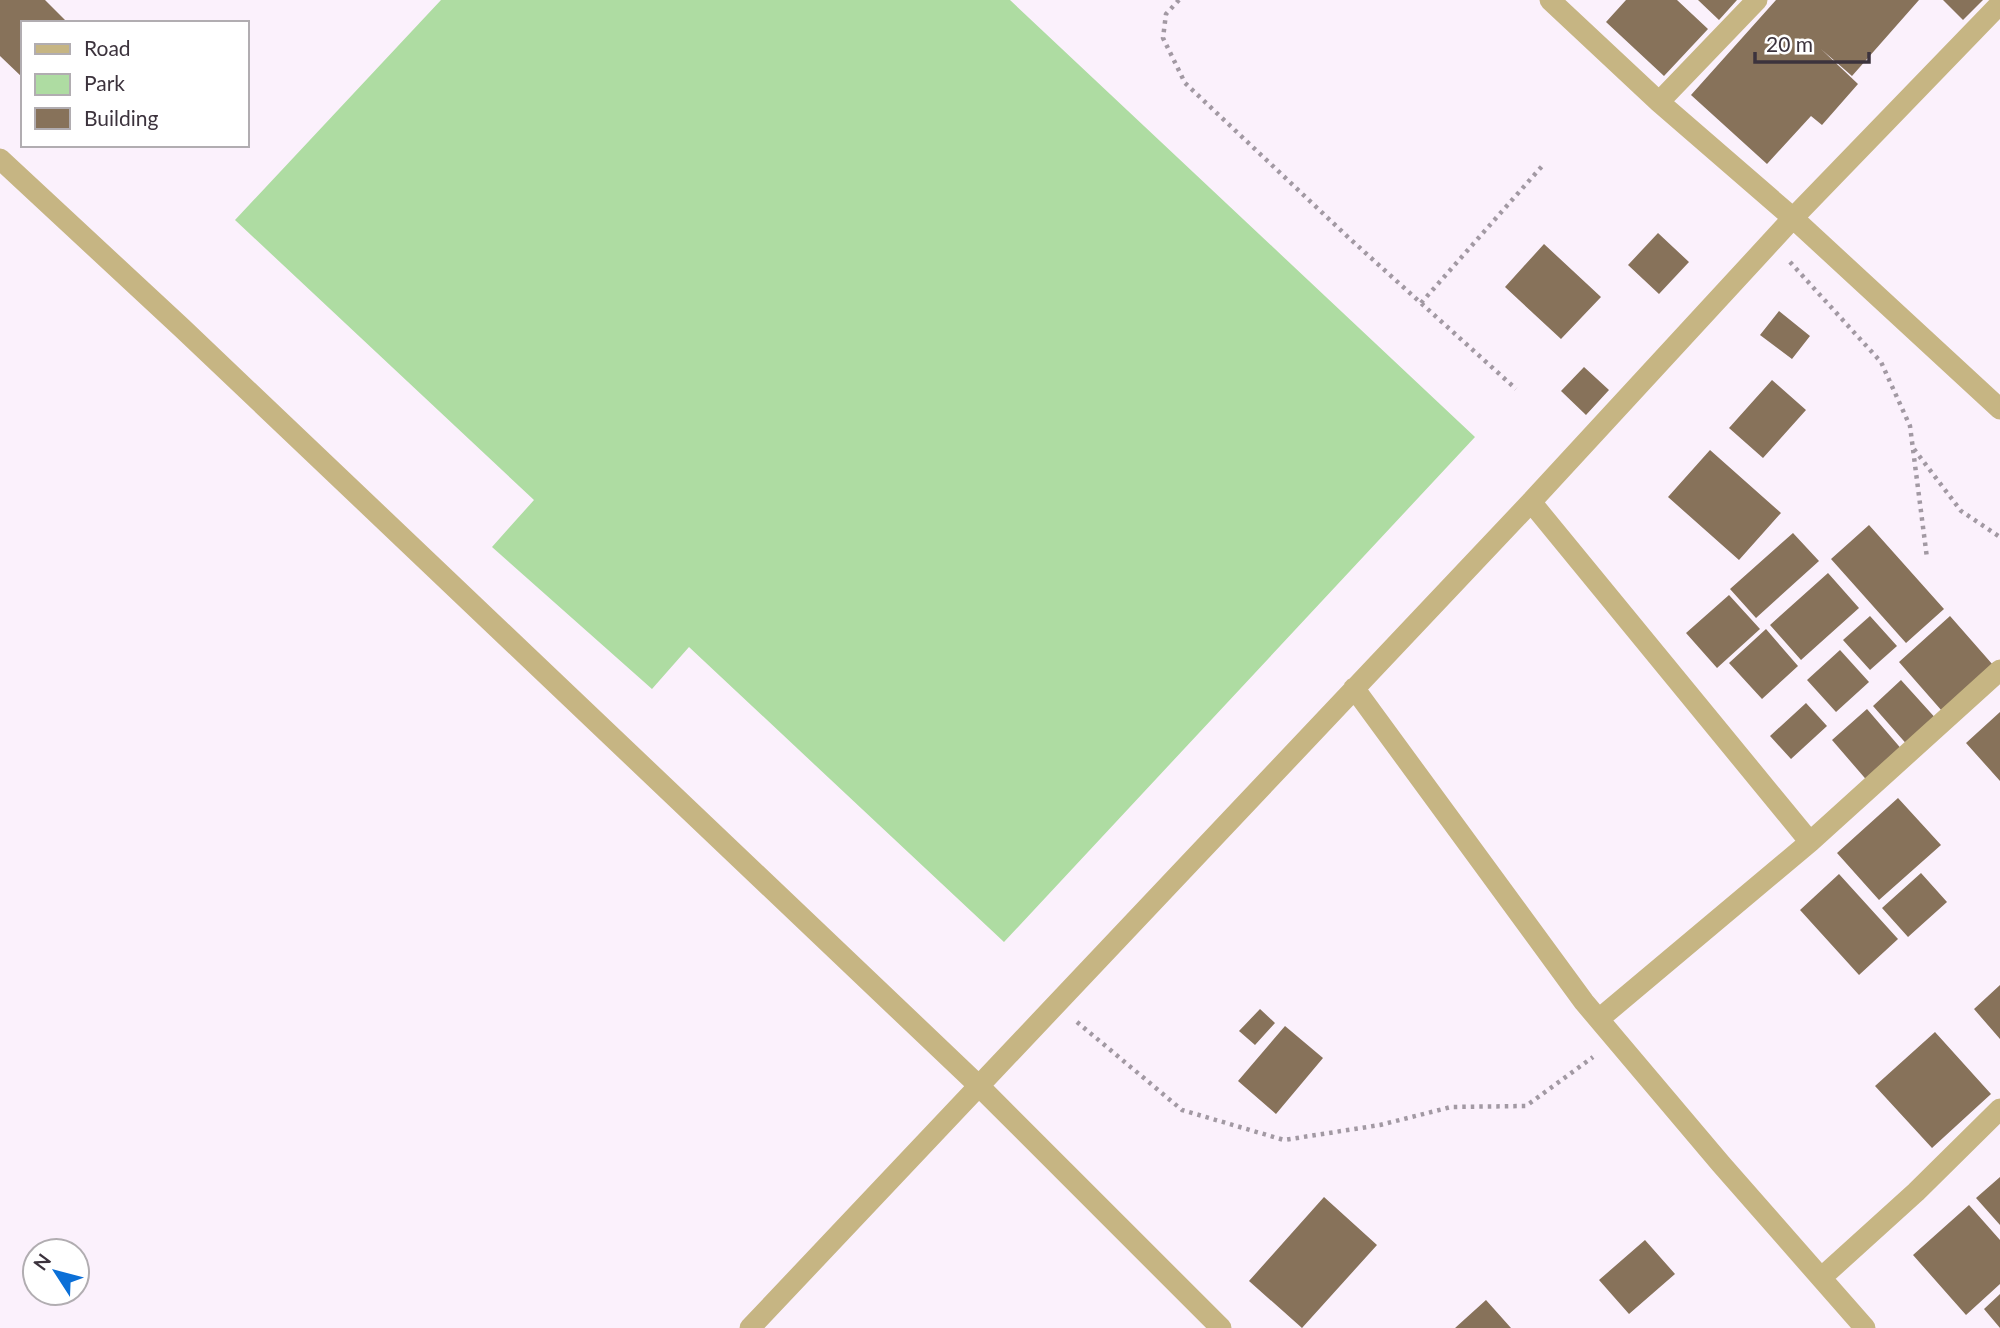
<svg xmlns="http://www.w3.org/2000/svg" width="2000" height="1328" font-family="Lato,sans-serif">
<rect width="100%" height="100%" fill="#fbf1fc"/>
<path fill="#aedca2" d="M441 0H1010L1475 437 1004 942 689 647 652 689 492 547 534 500 235 220Z"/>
<path fill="#87725a" d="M0 0H45L68 23H23V78L0 56Z
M1626 0H1677L1708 29 1664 76 1606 22Z
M1698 0H1737L1719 20Z
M1776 0H1919L1852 76 1821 49 1858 84 1822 125 1811 116 1767 164 1691 95Z
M1943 0H1983L1963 20Z
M1658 233 1689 262 1659 294 1628 265Z
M1544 244 1601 297 1561 339 1505 287Z
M1779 311 1810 336 1792 359 1760 335Z
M1584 367 1609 390 1586 415 1561 391Z
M1772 380 1806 410 1763 458 1729 428Z
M1710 450 1781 513 1739 560 1668 497Z
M1869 525 1944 609 1906 643 1831 559Z
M1793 533 1819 561 1756 618 1730 589Z
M1828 573 1859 608 1801 660 1770 625Z
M1729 595 1760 629 1717 668 1686 633Z
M1870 616 1897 646 1870 670 1843 640Z
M1950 616 1993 665 1942 711 1899 662Z
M1766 629 1798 666 1762 699 1729 663Z
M1840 650 1869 682 1836 712 1807 680Z
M1901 680 1939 722 1910 748 1873 706Z
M1806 703 1827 726 1791 759 1770 736Z
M1867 709 1904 752 1870 784 1832 740Z
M2000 712V781L1966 743Z
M1898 798 1941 845 1879 900 1837 853Z
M1921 873 1947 902 1908 937 1882 908Z
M1839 874 1898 939 1859 975 1800 910Z
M2000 985V1039L1974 1009Z
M1260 1009 1275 1023 1255 1045 1239 1031Z
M1285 1026 1323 1058 1276 1114 1238 1081Z
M1935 1032 1991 1094 1932 1148 1875 1086Z
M2000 1177V1225L1976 1198Z
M1324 1197 1377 1245 1302 1328 1249 1281Z
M1969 1205 2000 1240V1284L1966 1315 1913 1255Z
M1645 1240 1675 1274 1629 1314 1599 1280Z
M2000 1294V1328L1984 1309Z
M1486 1300 1511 1328H1455Z"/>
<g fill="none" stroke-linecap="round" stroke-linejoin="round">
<path stroke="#a299a3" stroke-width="4.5" stroke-dasharray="3.5 5" stroke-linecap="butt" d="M1179 0 1166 14 1163 38 1185 83 1349 238 1516 389
M1790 262 1881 362 1910 426 1927 558
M1421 303 1543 165
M1914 449 1961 511 2000 537
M1077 1022 1182 1110 1284 1140 1380 1125 1451 1107 1526 1106 1593 1057"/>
<path stroke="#c6b583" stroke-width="21" d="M1550 0 1659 102 1793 218 2000 409
M1659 102 1757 0
M0 159 182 328 978 1085 1221 1328
M1531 502 1810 842
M1354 688 1584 1002 1721 1164 1865 1328
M1599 1019 1810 842 2000 670
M1821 1278 1916 1192 2000 1109
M750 1328 1531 502 1793 218 2000 4"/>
</g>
<rect x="21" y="21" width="228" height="126" fill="#ffffff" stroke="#b1adb1" stroke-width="2"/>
<rect x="35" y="44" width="35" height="10" fill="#c6b583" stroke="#b1adb1" stroke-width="2"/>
<text x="84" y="56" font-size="21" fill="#3c333d">Road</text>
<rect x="35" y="74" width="35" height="21" fill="#aedca2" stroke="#b1adb1" stroke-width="2"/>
<text x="84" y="91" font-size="21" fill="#3c333d">Park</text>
<rect x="35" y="108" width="35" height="21" fill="#87725a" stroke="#b1adb1" stroke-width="2"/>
<text x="84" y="126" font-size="21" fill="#3c333d">Building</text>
<g transform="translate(56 1272) rotate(306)"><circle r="33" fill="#ffffff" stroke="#b1adb1" stroke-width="2"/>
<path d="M0-5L12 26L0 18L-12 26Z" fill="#0b6fd7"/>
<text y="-10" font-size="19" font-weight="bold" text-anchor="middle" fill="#3c333d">N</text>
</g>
<path d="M1755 52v10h114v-10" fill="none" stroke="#3c333d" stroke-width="3.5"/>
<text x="1766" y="52" font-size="21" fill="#3c333d" stroke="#ffffff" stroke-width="5" paint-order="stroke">20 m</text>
</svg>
